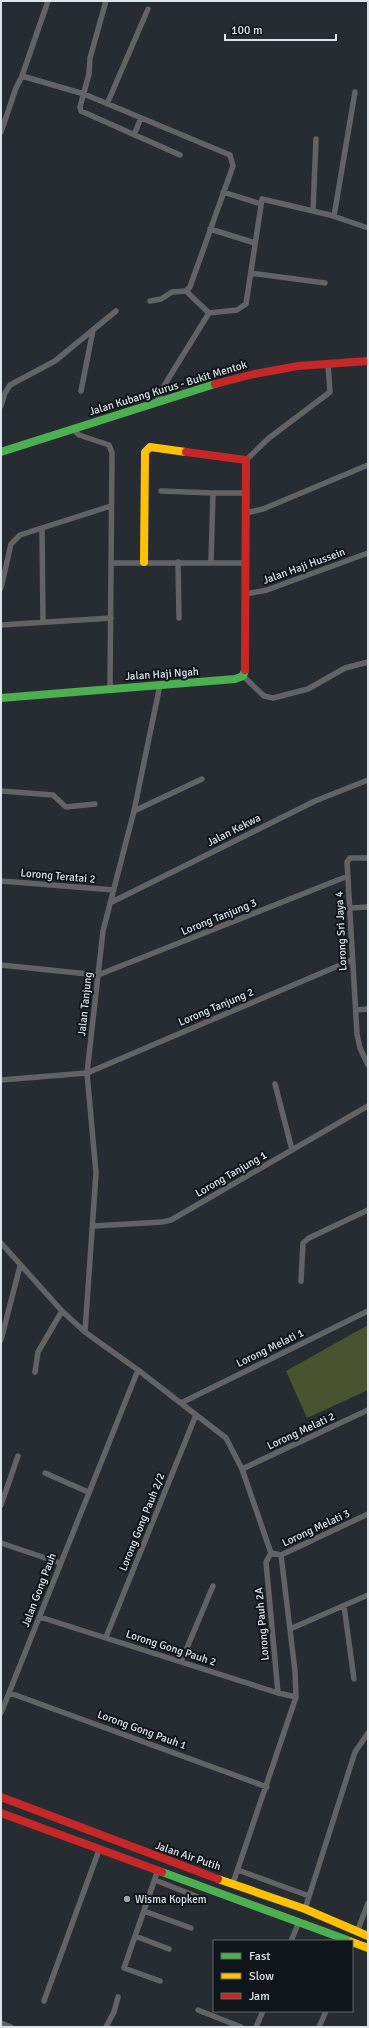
<svg xmlns="http://www.w3.org/2000/svg" width="369" height="2028" font-family="Signika,sans-serif">
<rect width="100%" height="100%" fill="#262c32"/>
<path fill="#4a532f" d="M368 1325V1390L307 1418 286 1371Z"/>
<g fill="none" stroke-linecap="round" stroke-linejoin="round">
<path stroke="#636365" stroke-width="5.5" d="M106 1 90 58 89 74 80 107 81 111 180 155
M22 76 48 1
M107 104 148 9
M1 132 16 88 22 76 84 94 230 155 233 166 190 287 186 291 172 292 161 299 150 301
M134 135 141 118
M223 192 261 204
M313 211 316 139
M334 216 355 92
M210 229 255 243
M251 273 325 283
M186 291 209 313
M81 391 93 330
M157 401 162 389 209 313 237 310 246 304 262 199 330 215 368 228
M1 406 5 393 10 385 55 361 116 311
M73 429 79 435 109 445 112 453 110 689
M246 460 269 438 330 392 328 364
M161 491 213 493
M246 513 263 509 368 465
M42 528 43 622
M178 562 179 618
M211 562 213 493H246
M111 563H245
M1 588 11 544 20 535 111 506
M246 594 267 590 368 553
M1 625 111 618
M243 676 264 696 273 698 308 689 345 668 368 662
M1 791 53 795 66 807 95 804
M134 811 202 779
M368 858H350L347 862 357 1034 360 1048 368 1065
M1 881 114 890
M110 903 315 801 368 780
M350 908 368 907
M1 965 98 975 348 876
M356 1010 368 1009
M1 1080 87 1073 352 960
M275 1084 292 1150
M94 1226 162 1222 171 1220 368 1106
M1 1243 62 1311 85 1332 138 1370 226 1438 242 1469 271 1553
M301 1281 303 1243 309 1238 368 1210
M85 1332 96 1173 87 1073 103 931 134 811 160 685
M1 1340 20 1266
M35 1372 38 1352 62 1311
M181 1403 368 1311
M242 1469 368 1410
M45 1473 88 1492
M1 1505 18 1456
M1 1543 60 1563
M271 1553 266 1562 278 1693
M271 1553 281 1555 368 1514
M344 1606 354 1679
M40 1617 278 1693 296 1697
M290 1629 368 1595
M106 1637 196 1415
M181 1662 213 1586
M10 1693 267 1787
M1 1713 138 1370
M158 1870 124 1968 160 1981
M238 1870 309 1896
M155 1880 203 1899
M233 1883 296 1697 295 1671 281 1555
M305 1909 355 1752 368 1733
M144 1911 191 1928
M357 1932 368 1903
M135 1936 169 1949
M291 1941 299 1922
M44 2001 99 1850
M198 2010 241 2027
M1 2023 11 2027
M106 2027 114 2012 118 1997
M256 2027 263 2011
M319 2027 326 2011"/>
<path stroke="#4caf50" stroke-width="8" d="M1 452 215 384
M1 698 235 679 243 676 245 670
M162 1872 350 1941"/>
<path stroke="#ffc107" stroke-width="8" d="M144 562 145 452 150 447 186 452
M218 1879 305 1909 368 1936
M352 1942 368 1948"/>
<path stroke="#c62828" stroke-width="8" d="M215 384 254 374 298 366 368 361
M186 452 246 460 245 670
M1 1797 218 1879
M1 1813 162 1872"/>
</g>
<circle fill="#9ca4aa" stroke="#0f1519" stroke-width="1.5" cx="127" cy="1899" r="4"/>
<g text-anchor="middle" dominant-baseline="central" stroke-width="4" stroke-linejoin="round" paint-order="stroke">
<g font-size="11" fill="#dce4eb" stroke="#0f1519">
<text transform="translate(168 388) rotate(-17)">Jalan Kubang Kurus - Bukit Mentok</text>
<text transform="translate(304 566) rotate(-20)">Jalan Haji Hussein</text>
<text transform="translate(162 674) rotate(-4)">Jalan Haji Ngah</text>
<text transform="translate(234 830) rotate(-27)">Jalan Kekwa</text>
<text transform="translate(58 876) rotate(5)">Lorong Teratai 2</text>
<text transform="translate(219 917) rotate(-22)">Lorong Tanjung 3</text>
<text transform="translate(341 931) rotate(-93)">Lorong Sri Jaya 4</text>
<text transform="translate(85 1004) rotate(-84)">Jalan Tanjung</text>
<text transform="translate(216 1007) rotate(-23)">Lorong Tanjung 2</text>
<text transform="translate(231 1174) rotate(-30)">Lorong Tanjung 1</text>
<text transform="translate(270 1348) rotate(-26)">Lorong Melati 1</text>
<text transform="translate(301 1431) rotate(-25)">Lorong Melati 2</text>
<text transform="translate(142 1522) rotate(-68)">Lorong Gong Pauh 2/2</text>
<text transform="translate(316 1528) rotate(-25)">Lorong Melati 3</text>
<text transform="translate(39 1590) rotate(-69)">Jalan Gong Pauh</text>
<text transform="translate(262 1624) rotate(-95)">Lorong Pauh 2A</text>
<text transform="translate(171 1648) rotate(18)">Lorong Gong Pauh 2</text>
<text transform="translate(142 1730) rotate(20)">Lorong Gong Pauh 1</text>
<text transform="translate(188 1856) rotate(19)">Jalan Air Putih</text>
</g>
<g font-size="11" fill="#dce4eb" stroke="#0f1519" text-anchor="start">
<text x="135" y="1899">Wisma Kopkem</text>
</g>
</g>
<rect width="369" height="2028" fill="none" stroke="#dce4eb" stroke-width="4"/>
<rect x="213" y="1940" width="140" height="72" fill="#0f1519" stroke="#61686d"/>
<rect x="221" y="1953" width="20" height="6" fill="#4caf50" stroke="#61686d"/>
<text x="249" y="1960" font-size="12" fill="#dce4eb">Fast</text>
<rect x="221" y="1973" width="20" height="6" fill="#ffc107" stroke="#61686d"/>
<text x="249" y="1980" font-size="12" fill="#dce4eb">Slow</text>
<rect x="221" y="1993" width="20" height="6" fill="#c62828" stroke="#61686d"/>
<text x="249" y="2000" font-size="12" fill="#dce4eb">Jam</text>
<path d="M225 34v6h111v-6" fill="none" stroke="#dce4eb" stroke-width="2"/>
<text x="231" y="34" font-size="12" fill="#dce4eb" stroke="#0f1519" stroke-width="3" paint-order="stroke">100 m</text>
</svg>
